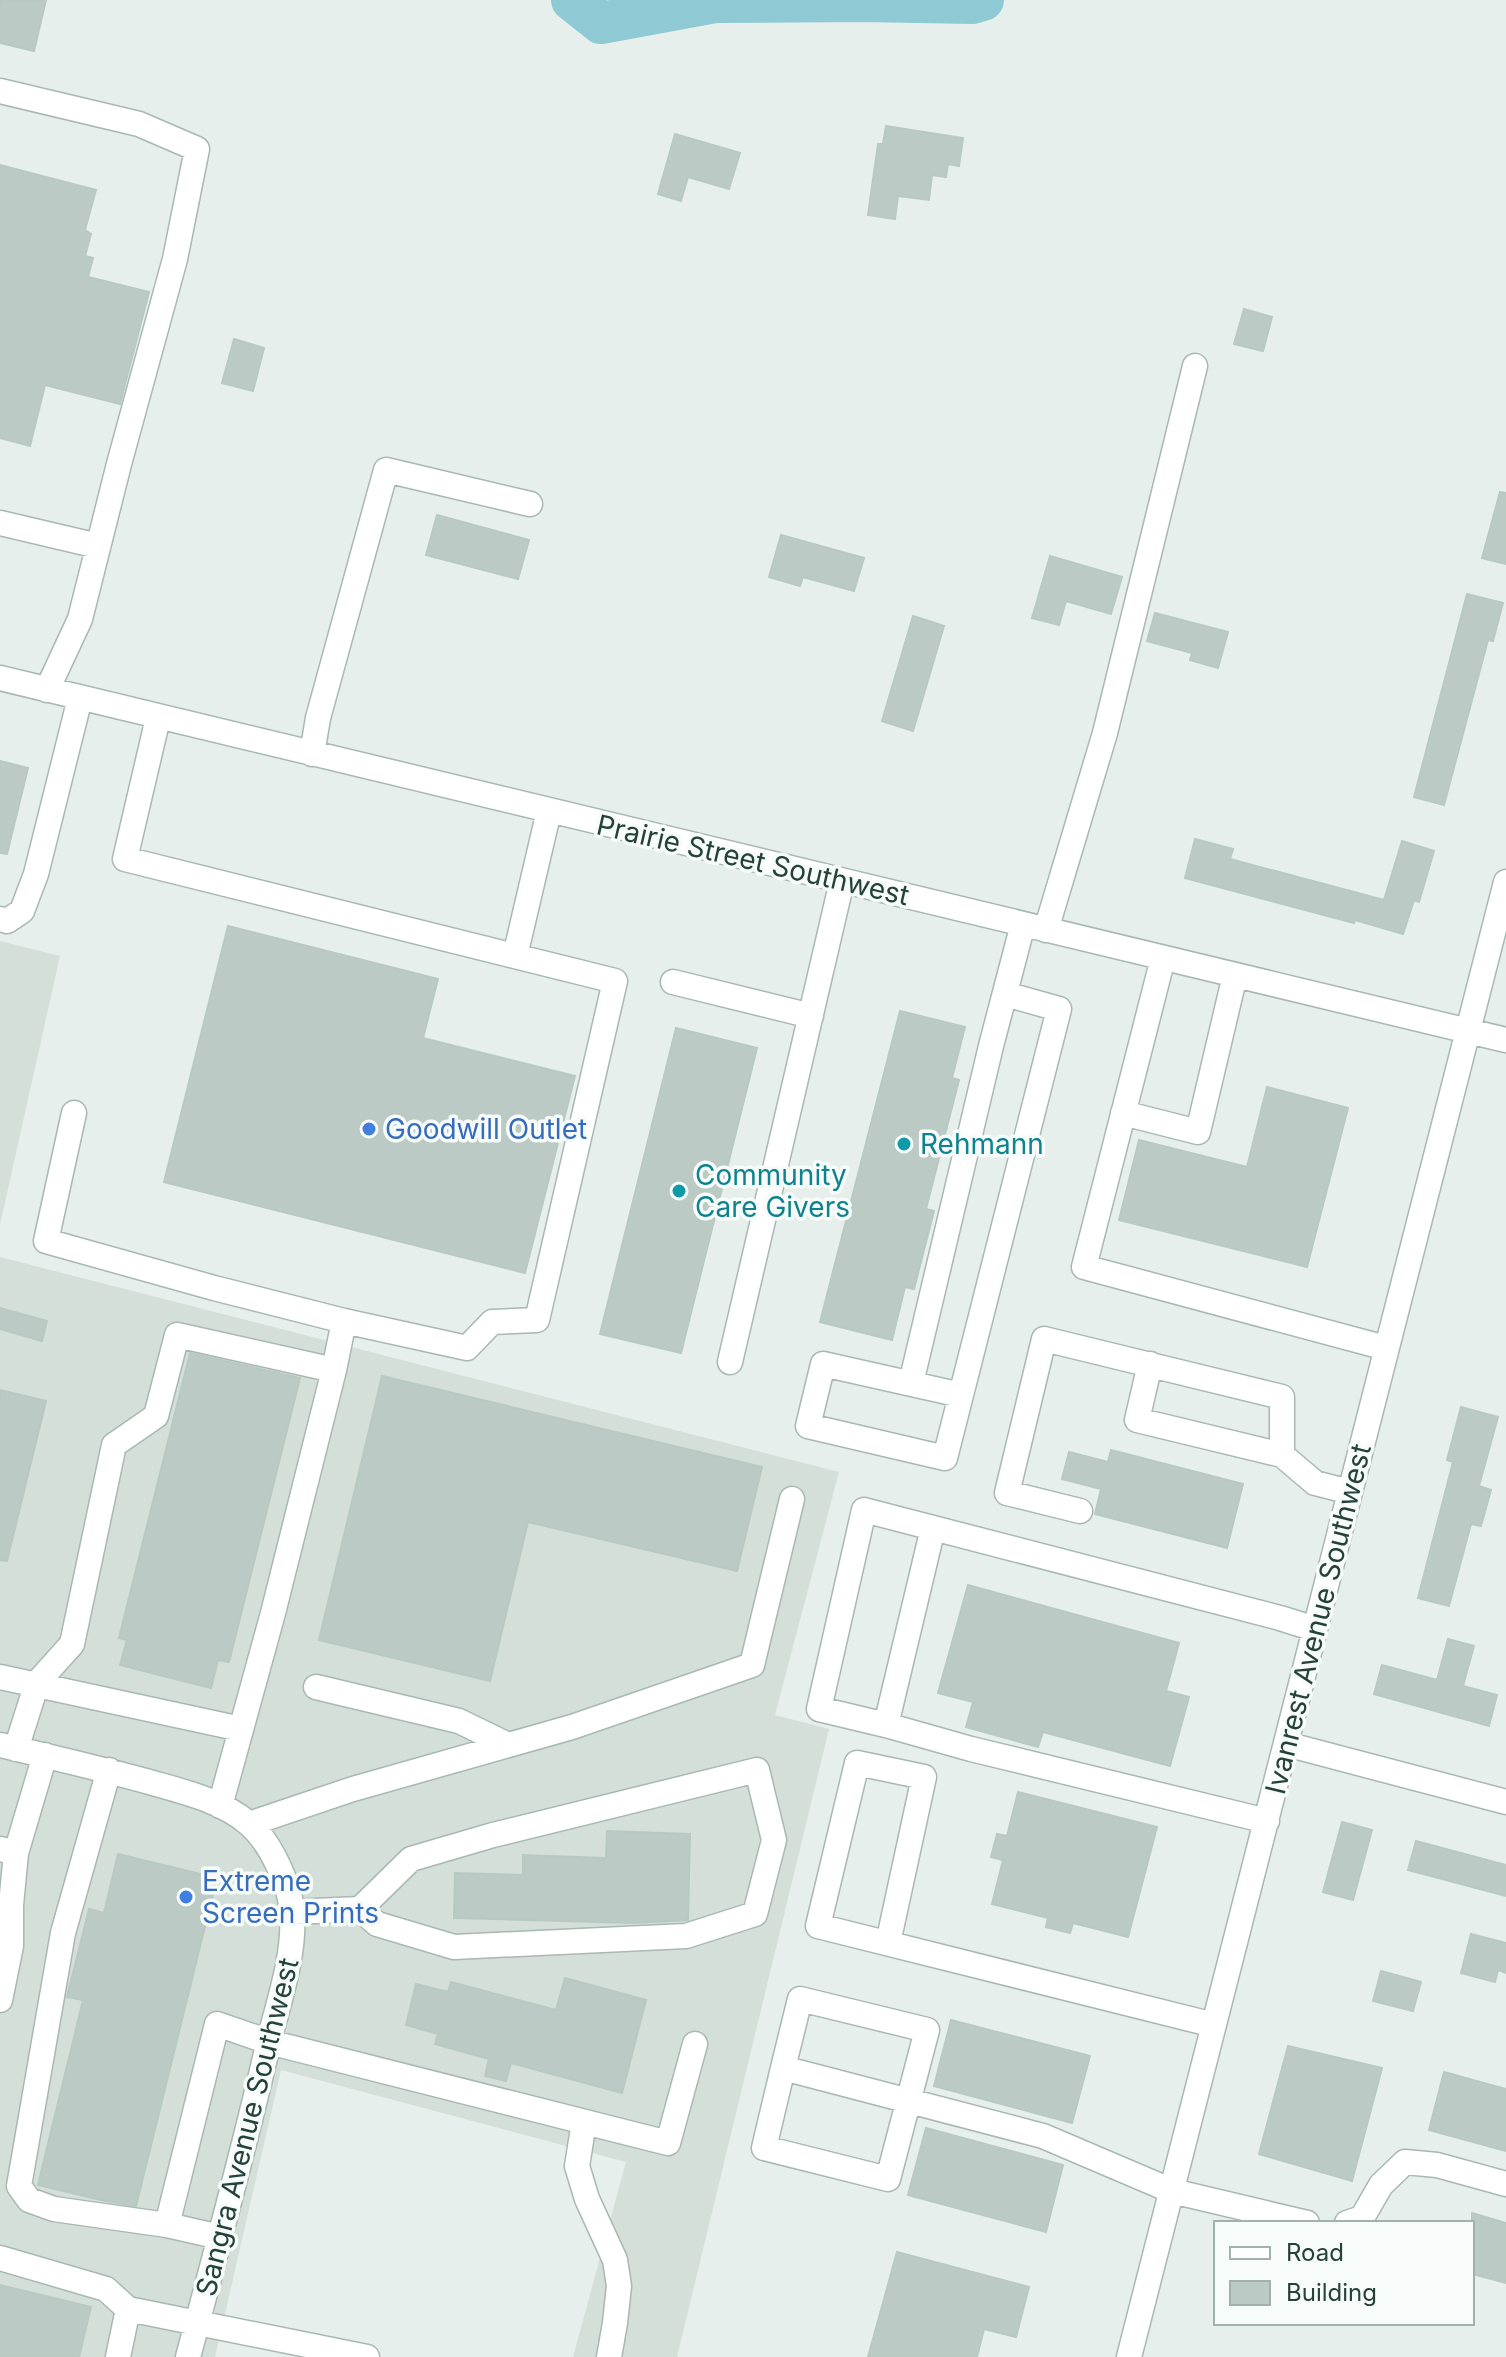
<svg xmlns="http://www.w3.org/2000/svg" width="1506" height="2357" font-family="Inter,sans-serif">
<rect width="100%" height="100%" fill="#e6efeb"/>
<path fill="#d4dfda" d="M0 941 60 956 0 1225Z
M0 1257 839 1472 775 1715 829 1729 677 2357H573L626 2162 281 2070 215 2357H0Z"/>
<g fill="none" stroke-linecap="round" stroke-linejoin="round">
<path stroke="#8ec9d4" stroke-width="42" d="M572 0 601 23 715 2 864 1 973 3 983 0"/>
</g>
<path fill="#bbcac4" stroke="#b8c9c2" stroke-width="2" d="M0 0H46L34 51 0 43Z
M886 126 963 138 959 166 948 164 946 177 932 175 929 200 898 196 895 219 868 215 878 144H883Z
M675 134 740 153 729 189 688 177 681 201 658 194Z
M0 165 96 190 85 230 91 234 85 256 93 258 88 277 149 292 120 404 45 385 30 446 0 438Z
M1244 309 1272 317 1263 351 1234 344Z
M234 339 264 348 253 391 222 383Z
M1500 492 1506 493V564L1482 558Z
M437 515 529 540 518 579 426 555Z
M781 535 864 558 854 591 803 577 800 586 769 577Z
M1050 556 1122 577 1111 614 1066 601 1059 625 1032 618Z
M1467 594 1503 603 1493 641 1488 640 1444 805 1414 797Z
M1155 613 1228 632 1218 668 1190 660 1192 653 1147 641Z
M913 616 944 626 913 731 882 721Z
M0 761 28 768 7 854 0 853Z
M1195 839 1233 849 1230 859 1384 900 1402 841 1434 851 1419 902 1414 900 1403 934 1355 920 1354 923 1185 878Z
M228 926 438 979 423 1038 575 1076 525 1273 164 1182Z
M900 1011 965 1027 952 1078 959 1080 926 1209 934 1211 914 1289 905 1287 892 1340 820 1322Z
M676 1028 757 1048 681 1353 600 1334Z
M1267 1087 1348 1108 1307 1267 1119 1220 1139 1140 1247 1167Z
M0 1308 47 1321 42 1341 0 1329Z
M190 1353 300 1378 229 1662 218 1660 211 1688 120 1665 127 1640 119 1638Z
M382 1376 762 1467 737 1571 528 1522 490 1681 319 1640Z
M0 1390 46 1401 7 1561 0 1560Z
M1461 1407 1498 1417 1479 1486 1491 1490 1481 1526 1471 1524 1449 1606 1418 1598 1453 1462 1447 1460Z
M1111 1450 1243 1484 1227 1548 1095 1514 1101 1489 1062 1479 1069 1452 1108 1462Z
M968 1585 1179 1643 1166 1691 1189 1697 1170 1766 1043 1732 1038 1747 966 1727 973 1702 938 1693Z
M1448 1639 1474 1646 1463 1686 1497 1695 1489 1726 1374 1694 1382 1665 1437 1680Z
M1018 1792 1157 1827 1128 1937 1073 1923 1070 1933 1046 1927 1048 1918 992 1904 1003 1860 991 1857 997 1834 1007 1836Z
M1342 1822 1372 1830 1353 1900 1323 1892Z
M607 1831 690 1834 688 1920 634 1923 454 1918 455 1873 523 1875V1855L606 1858Z
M1416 1841 1506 1865V1896L1408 1870Z
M118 1854 217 1878 136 2206 101 2200 38 2185 83 2000 67 1997 89 1909 104 1913Z
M1471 1934 1506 1943V1973L1498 1970 1495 1982 1461 1973Z
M1381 1971 1421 1982 1413 2011 1373 2001Z
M565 1978 646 2000 622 2093 511 2063 506 2081 485 2076 489 2059 435 2044 438 2034 406 2025 416 1984 448 1992 451 1982 556 2010Z
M951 2020 1090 2056 1072 2123 934 2086Z
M1288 2046 1382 2068 1352 2181 1259 2154Z
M1444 2072 1506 2089V2151L1429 2130Z
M926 2128 1063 2165 1046 2232 908 2195Z
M1472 2213 1506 2223V2283L1472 2274Z
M897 2252 1029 2287 1016 2337 984 2329 977 2357H868Z
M0 2285 91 2307 79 2357H0Z"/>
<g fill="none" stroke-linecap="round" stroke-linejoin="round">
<defs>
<path id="minor" d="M0 91 139 124 197 149 175 259 119 464 80 619 47 690
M0 523 98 546
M0 678 1506 1040
M158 718 125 859 615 981 537 1320 492 1322 467 1348 344 1321
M312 754 318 718 386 470 530 504
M0 919 7 921 22 911 36 874 80 698
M1046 930 1105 733 1195 366
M515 956 549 811
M1163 958 1084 1267 1386 1348
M673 982 811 1016
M74 1113 46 1241 214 1288 344 1321 334 1370
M1123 1113 1198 1132 1235 975
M730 1362 842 881
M1150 1364 1137 1420 1282 1455
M911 1383 991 1046 1023 924
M961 1395 823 1364 808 1426 945 1458 961 1395 1059 1009 1005 994
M1080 1511 1007 1493 1044 1339 1282 1397V1455L1315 1483 1350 1492
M933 1528 886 1725 819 1709 864 1510 1280 1618 1315 1629
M0 1677 241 1729
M316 1687 459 1721 508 1745
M886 1725 971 1749 1267 1821
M1286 1744 1506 1802
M0 1745C51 1757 103 1769 153 1783 185 1792 222 1801 248 1823 270 1841 291 1886 292 1914 295 1957 278 2003 268 2045 244 2149 216 2253 188 2357
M16 1749 37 1683 72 1644 114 1445 156 1416 177 1335 334 1370 273 1613 220 1806
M109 1770 63 1933 19 2186 29 2200 54 2209 167 2225
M249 1824 353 1789 572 1727 752 1665 792 1499
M1 1849 16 1853 45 1755
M292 1912 360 1909 411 1859 493 1835 757 1770 774 1840 755 1914 686 1936 454 1947 377 1924 360 1909
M888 1943 924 1777 857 1763 818 1926 1214 2025
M0 2000 11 1946V1905L16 1853
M783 2068 800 1999 927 2030 888 2179 764 2148 783 2068 1043 2136 1172 2191 1307 2223
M584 2122 577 2166 587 2199 615 2260 619 2286 615 2323 609 2357
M1347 2223 1362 2218 1381 2185 1405 2162 1437 2165 1506 2184
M220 2237 167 2225 217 2024 269 2042 668 2143 695 2044
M0 2258 106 2289 128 2309 367 2357
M118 2357 128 2309
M1129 2357 1506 882"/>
</defs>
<use href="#minor" stroke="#a8b8b2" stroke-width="27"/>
<use href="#minor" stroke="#fff" stroke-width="24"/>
</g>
<g fill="#3f7fe0" stroke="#f7fbf9" stroke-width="3">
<circle cx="369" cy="1129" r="8"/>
<circle cx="186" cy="1897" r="8"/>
</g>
<g fill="#0f9aa8" stroke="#f7fbf9" stroke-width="3">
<circle cx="904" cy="1144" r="8"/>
<circle cx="679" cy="1191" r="8"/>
</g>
<g text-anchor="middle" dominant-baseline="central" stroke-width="7" stroke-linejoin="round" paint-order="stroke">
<g font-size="28" fill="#24423a" stroke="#f7fbf9">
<text transform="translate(753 860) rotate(13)">Prairie Street Southwest</text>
<text transform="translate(1318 1619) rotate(-76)">Ivanrest Avenue Southwest</text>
<text transform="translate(247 2127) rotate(-76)">Sangra Avenue Southwest</text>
</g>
<g font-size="28" fill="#366cbe" stroke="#f7fbf9" text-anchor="start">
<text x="385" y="1129">Goodwill Outlet</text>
<text x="202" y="1881">Extreme<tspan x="202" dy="32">Screen Prints</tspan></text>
</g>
<g font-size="28" fill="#0d838f" stroke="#f7fbf9" text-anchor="start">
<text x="920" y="1144">Rehmann</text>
<text x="695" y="1175">Community<tspan x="695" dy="32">Care Givers</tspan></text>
</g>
</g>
<rect x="1214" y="2221" width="260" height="104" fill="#f7fbf9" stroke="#a3b1ad" stroke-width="2"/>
<rect x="1230" y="2247" width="40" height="12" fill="#ffffff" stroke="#a3b1ad" stroke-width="2"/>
<text x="1286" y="2261" font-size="24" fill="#24423a">Road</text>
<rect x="1230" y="2281" width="40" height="24" fill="#bbcac4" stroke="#a3b1ad" stroke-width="2"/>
<text x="1286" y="2301" font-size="24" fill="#24423a">Building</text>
</svg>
